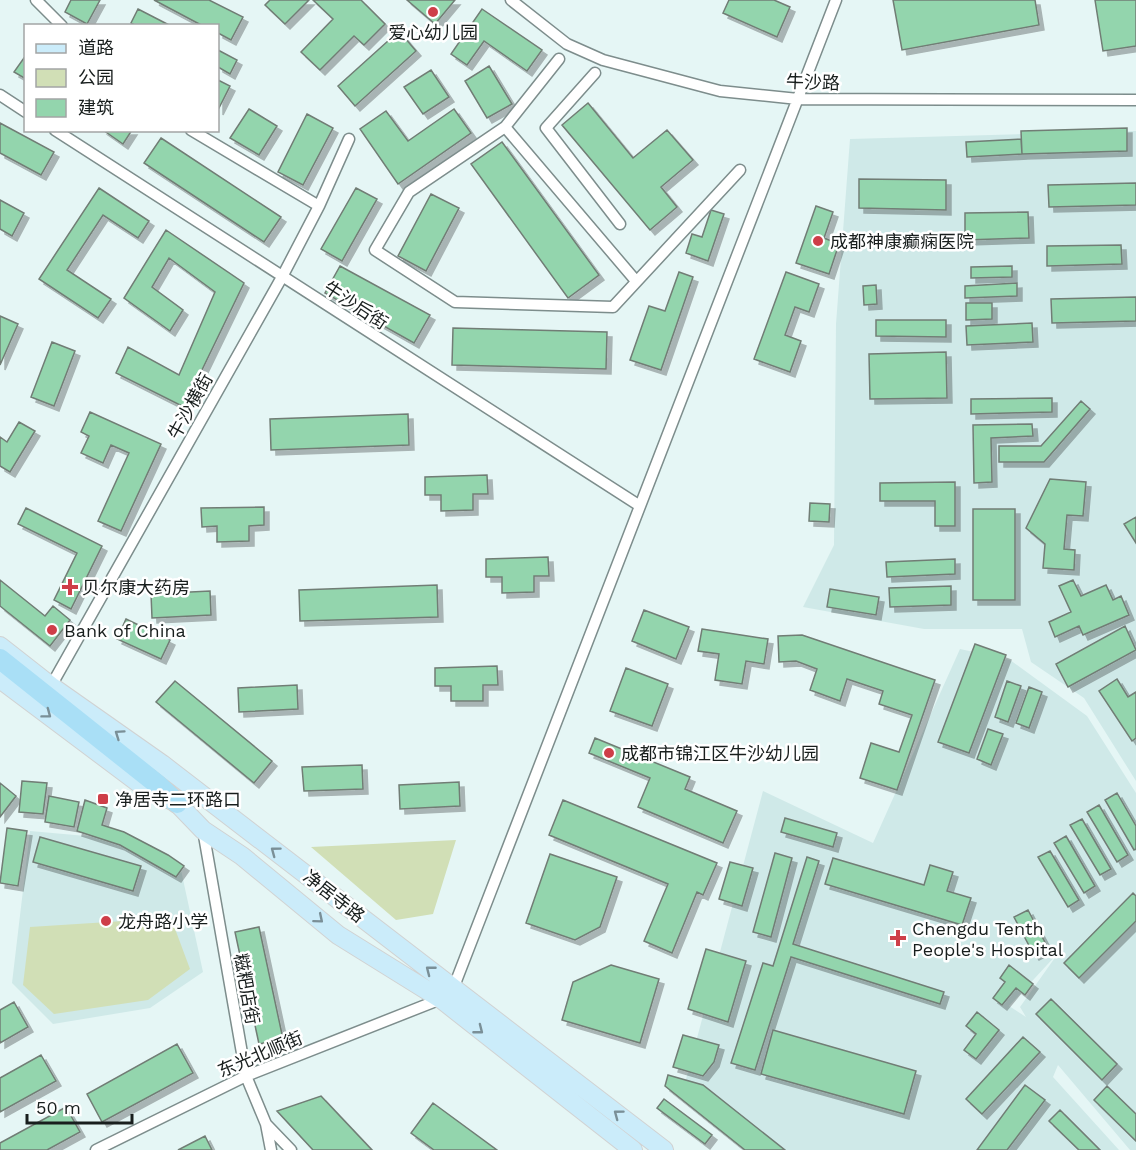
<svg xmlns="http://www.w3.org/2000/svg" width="1136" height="1150" font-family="'Work Sans','Noto Sans SC',sans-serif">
<defs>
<filter id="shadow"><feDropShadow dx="5" dy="5" stdDeviation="0" flood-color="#0004"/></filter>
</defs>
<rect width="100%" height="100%" fill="#e5f6f5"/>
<path fill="#cfe9e8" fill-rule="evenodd" d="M1136 131V781L1084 698 1031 662 1022 629H924L803 607 834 545 836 324 850 139Z
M960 649 1010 660 1087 716 1136 793V1150H1130L1058 1065 1053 1077 1119 1150H767L685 1083 763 791 873 843ZM1059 952 1020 1007 1026 1017 1009 1006Z
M30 831 131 840 181 870 203 972 150 1008 53 1024 12 983Z"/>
<path fill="#d1dfb6" d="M456 840 433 914 396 920 311 847Z
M171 918 190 969 148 1000 54 1014 23 985 30 927Z"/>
<path fill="#93d5ad" stroke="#717d75" stroke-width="1.5" filter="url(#shadow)" d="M71 0H100L87 24 65 12Z
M154 0H209L243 17 231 40 218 33V26H203Z
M270 0H309L285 24 265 5Z
M313 0H361L385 24 364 45 354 36 320 70 301 52 333 19Z
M407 0H455L435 24Z
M729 0H774L790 7 777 37 723 13Z
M893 0H1035L1039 25 902 50Z
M1095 0H1136V46L1103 51Z
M138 9 171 26H136L131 23Z
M482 9 542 50 527 71 484 41 467 65 451 54Z
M399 31 416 51 355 106 338 86Z
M218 50 237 60 230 74 218 67Z
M26 55V79L14 72Z
M489 66 512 104 487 118 465 81Z
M431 70 449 97 423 114 404 87Z
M218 80 230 86 218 110Z
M588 103 633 158 667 130 693 160 661 187 677 207 650 230 562 125Z
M249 109 277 126 259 155 230 138Z
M454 109 471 133 398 184 360 129 386 111 408 141Z
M307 114 333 128 303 185 278 172Z
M0 123 54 152 41 175 0 153Z
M1127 128V151L1022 154 1021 131Z
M103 130H132L123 144Z
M161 138 281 217 264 242 144 163Z
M1021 139 1022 154 967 157 966 142Z
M502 142 599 275 568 298 471 164Z
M859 179 946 180V210L859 208Z
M1136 183V205L1049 207 1048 185Z
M99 188 149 221 138 238 103 215 67 270 111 299 98 318 39 279Z
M356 188 377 199 342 261 321 249Z
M431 194 459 208 426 271 398 256Z
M0 200 24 213 12 236 0 229Z
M816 206 833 212 824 238 839 244 829 274 796 263Z
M711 210 724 214 708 261 686 253 692 234 702 237Z
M1028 212 1029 238 965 240V213Z
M166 230 244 283 184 407 116 373 128 347 179 375 215 292 169 258 152 287 183 310 170 331 124 298Z
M1121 245 1122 264 1047 266V246Z
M340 266 430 315 414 343 325 293Z
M1012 266V277L971 278V267Z
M679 272 693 277 661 370 630 360 649 306 665 311Z
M786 272 819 284 809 312 795 307 785 335 801 341 790 372 754 359Z
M1017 283V296L965 298V286Z
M876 285 877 304 864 305 863 286Z
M1136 297V321L1052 323 1051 299Z
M966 303H992V319L966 320Z
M0 316 18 324 0 365Z
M876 320H946V337L876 336Z
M1032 323 1033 342 967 345 966 326Z
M453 328 607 332 606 369 452 365Z
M52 342 75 351 54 406 31 397Z
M946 352 947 398 870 399 869 354Z
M1052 398V412L971 414V399Z
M1081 401 1090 409 1044 462H999V446H1041Z
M90 412 161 444 121 531 98 521 129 453 111 445 103 463 81 453 89 436 81 432Z
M408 414 409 445 271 450 270 419Z
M19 422 35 431 10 472 0 466V437L7 442Z
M1032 424 1033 436 991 438 992 482 974 483 973 425Z
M487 475 488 494H473V510L441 511V495H425V477Z
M1050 479 1086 482 1083 516 1067 515 1064 549 1075 550 1074 570 1043 568 1045 544 1026 528Z
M955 482V526H935V501H880V483Z
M810 503 830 504 829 522 809 521Z
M264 507V525L249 526V541L217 542V526L202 527 201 508Z
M26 508 102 546 71 609 54 600 77 553 18 524Z
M973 509H1015V600H973Z
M1136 517V543L1124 524Z
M548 557 549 576H534V592L502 593V577H486V559Z
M955 559V574L887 577 886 562Z
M0 580 45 616 53 606 70 620 50 646 0 606Z
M1073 580 1081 596 1106 585 1113 600 1121 596 1129 615 1083 635 1079 626 1055 637 1049 622 1071 612 1059 586Z
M437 585 438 617 300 621 299 590Z
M951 586V605L890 607 889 588Z
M830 589 879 597 876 615 827 607Z
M210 591 211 615 152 618 151 594Z
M644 610 689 627 676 659 632 641Z
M126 619 170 640 161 659 117 639Z
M1125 626 1136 650 1068 687 1056 664Z
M702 629 768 639 764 664 746 661 742 684 715 680 719 654 698 651Z
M802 635 935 680 897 790 860 778 871 743 899 752 912 715 879 704 883 691 847 679 840 701 810 690 817 669 796 661 779 662 778 636Z
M975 644 1006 655 969 753 938 742Z
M497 666 498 685H483V701H451V686H435V668Z
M626 668 668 684 652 726 610 711Z
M1117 679 1128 697 1136 692V738L1132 741 1099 691Z
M175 681 272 761 254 783 156 702Z
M1007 681 1021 686 1008 722 995 717Z
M297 685 298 709 239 712 238 688Z
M1029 687 1042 692 1029 728 1016 723Z
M988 729 1003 734 991 765 977 759Z
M595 738 690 777 685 789 737 811 723 843 638 807 650 778 589 753Z
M362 765 363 789 304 791 302 767Z
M22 781 47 783 43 814 19 812Z
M459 782 460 806 400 809 399 785Z
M0 783 16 796 0 817Z
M1117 793 1136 826V849L1134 850 1105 800Z
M49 796 79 802 74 827 45 822Z
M85 800 107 808 102 825 124 832 168 855 184 866 176 877 120 845 77 831Z
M563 800 717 863 703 895 697 892 672 953 644 941 668 884 549 835Z
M1099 805 1128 855 1117 862 1087 812Z
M785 818 837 833 833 847 781 832Z
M1082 819 1111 869 1100 875 1070 825Z
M7 828 27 831 18 886 0 883Z
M1066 836 1095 886 1084 893 1054 843Z
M40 837 141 866 133 891 33 862Z
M1050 851 1079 900 1068 907 1038 857Z
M775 853 792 858 771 937 753 932Z
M550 854 617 877 600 927 575 940 526 923Z
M807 857 819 861 793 944 944 992 940 1004 791 957 755 1070 731 1063 763 963 773 966Z
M833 858 924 885 930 865 953 872 947 891 971 898 962 925 825 884Z
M730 862 753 868 742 906 719 899Z
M1133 893 1136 896V921L1079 978 1064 963Z
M1028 910 1048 948 1034 955 1014 917Z
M259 927 283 1039 259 1044 235 932Z
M706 949 746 961 728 1022 688 1009Z
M611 965 659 979 640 1043 562 1020 573 982Z
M1009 965 1033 984 1025 995 1016 988 1002 1005 993 998 1005 982 1000 978Z
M1051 999 1117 1064 1102 1080 1036 1014Z
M14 1002 28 1027 0 1043V1010Z
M977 1012 999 1030 976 1059 964 1050 976 1034 966 1026Z
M773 1030 916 1071 904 1114 761 1074Z
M683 1035 719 1045 714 1062 703 1076 673 1067Z
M1023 1037 1040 1052 982 1114 966 1099Z
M177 1044 193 1073 102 1122 87 1094Z
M41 1055 56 1081 0 1112V1078Z
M668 1075 703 1085 785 1150H745L665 1086Z
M1025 1085 1045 1100 1007 1150H977Z
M1107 1086 1136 1114V1141L1094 1100Z
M321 1096 372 1150H313L277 1111Z
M664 1099 712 1135 705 1144 657 1108Z
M433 1103 497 1150H434L411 1133Z
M66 1107 80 1132 47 1150H0V1143Z
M1060 1110 1100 1150H1079L1049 1121Z
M205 1136 212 1150H178Z"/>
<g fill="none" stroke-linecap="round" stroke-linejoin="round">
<defs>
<path id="street" d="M36 0 62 26
M511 0 567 44 603 60 720 91 798 99 1136 100
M559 59 505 127 409 192 375 250 455 302 613 307 740 170
M595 73 546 128 620 224
M0 95 26 112
M505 127 636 281
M55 130 640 506
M191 130 319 206
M51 686 282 277 319 206 349 139
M203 830 246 1076 266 1124 271 1150
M453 989 836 0
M266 1124 291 1150
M96 1150 246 1076 441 999"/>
<path id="primary" d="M0 646 51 686 162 764 664 1150
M0 679 144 787 177 803 203 830 242 856 338 935 441 999 633 1150"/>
<path id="highway" d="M0 659 157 784 177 803"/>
</defs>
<use href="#street" stroke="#7d8d8c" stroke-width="13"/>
<use href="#primary" stroke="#d1d2d2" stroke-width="20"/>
<use href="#highway" stroke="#d1d2d2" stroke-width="22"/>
<use href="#street" stroke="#fff" stroke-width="10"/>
<use href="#primary" stroke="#cbecfa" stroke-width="18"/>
<use href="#highway" stroke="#a9dff6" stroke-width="20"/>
</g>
<defs><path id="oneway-chevron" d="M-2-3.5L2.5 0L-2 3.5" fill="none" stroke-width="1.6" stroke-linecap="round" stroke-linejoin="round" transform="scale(1.5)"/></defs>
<g stroke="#7a8f97">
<use href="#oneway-chevron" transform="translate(47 714) rotate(37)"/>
<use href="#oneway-chevron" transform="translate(119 734) rotate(-145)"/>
<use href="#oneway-chevron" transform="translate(275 851) rotate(-143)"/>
<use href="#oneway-chevron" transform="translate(319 919) rotate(40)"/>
<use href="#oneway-chevron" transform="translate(430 970) rotate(-142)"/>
<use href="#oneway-chevron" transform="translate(479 1030) rotate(38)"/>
<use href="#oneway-chevron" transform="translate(618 1114) rotate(-143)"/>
</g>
<g fill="#ce3e48" stroke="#fff" stroke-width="2">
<circle cx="433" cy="12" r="6"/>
<circle cx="818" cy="241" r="6"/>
<path d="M67 578h6v6h6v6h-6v6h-6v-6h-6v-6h6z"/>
<circle cx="52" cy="630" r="6"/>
<circle cx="609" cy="753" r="6"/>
<rect x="97" y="793" width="12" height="12" rx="3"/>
<circle cx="106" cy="921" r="6"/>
<path d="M895 929h6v6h6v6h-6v6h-6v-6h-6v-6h6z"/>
</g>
<g text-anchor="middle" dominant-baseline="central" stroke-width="5" stroke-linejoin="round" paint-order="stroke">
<g font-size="18" fill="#181e1d" stroke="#fff" text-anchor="start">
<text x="433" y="32" text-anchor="middle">爱心幼儿园</text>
<text x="830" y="241">成都神康癫痫医院</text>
<text x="82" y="587">贝尔康大药房</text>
<text x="64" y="630">Bank of China</text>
<text x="621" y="753">成都市锦江区牛沙幼儿园</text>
<text x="115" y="799">净居寺二环路口</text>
<text x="118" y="921">龙舟路小学</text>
<text x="912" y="928">Chengdu Tenth<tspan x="912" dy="21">People's Hospital</tspan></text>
</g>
<g font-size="18" fill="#181e1d" stroke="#fff">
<text transform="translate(813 82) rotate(2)">牛沙路</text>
<text transform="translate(356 305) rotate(33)">牛沙后街</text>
<text transform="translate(190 406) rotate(-61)">牛沙横街</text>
<text transform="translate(334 896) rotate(38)">净居寺路</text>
<text transform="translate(247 989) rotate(80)">糍粑店街</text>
<text transform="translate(260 1054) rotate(-23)">东光北顺街</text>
</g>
</g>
<rect x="24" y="24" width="195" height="108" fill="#ffffff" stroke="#a3a5a5" stroke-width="1.5"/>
<rect x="36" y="44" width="30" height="9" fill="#cbecfa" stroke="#a3a5a5" stroke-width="1.5"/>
<text x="78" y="54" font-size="18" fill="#181e1d">道路</text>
<rect x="36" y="69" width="30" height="18" fill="#d1dfb6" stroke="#a3a5a5" stroke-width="1.5"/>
<text x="78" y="84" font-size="18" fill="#181e1d">公园</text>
<rect x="36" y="99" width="30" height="18" fill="#93d5ad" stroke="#a3a5a5" stroke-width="1.5"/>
<text x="78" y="114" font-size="18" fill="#181e1d">建筑</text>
<path d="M27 1114v9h105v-9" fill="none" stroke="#181e1d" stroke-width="3"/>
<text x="36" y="1114" font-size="18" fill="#181e1d" stroke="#ffffff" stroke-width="4.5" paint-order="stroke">50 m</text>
</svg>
